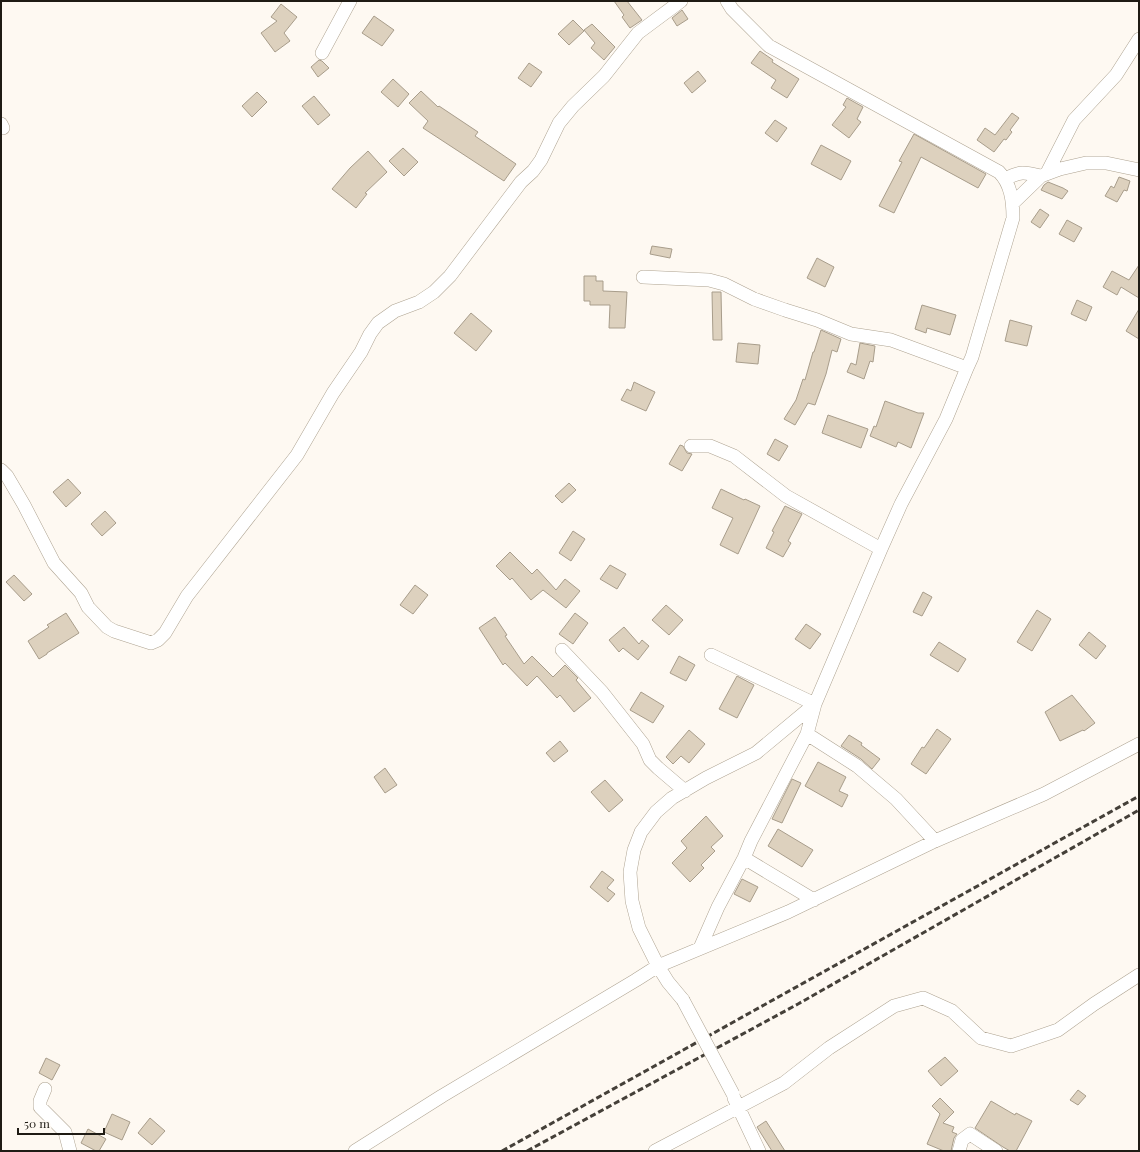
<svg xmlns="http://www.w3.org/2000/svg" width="1140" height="1152" font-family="'Playfair Display',serif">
<rect width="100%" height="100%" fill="#fef9f2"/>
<path fill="#ddd1be" stroke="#a89d8b" d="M614 1H627L642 20 630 28 622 17 624 15Z
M281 4 297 17 284 33 290 41 275 52 261 33 277 21 271 17Z
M682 10 688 19 677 26 672 18Z
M374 16 394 30 382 46 362 33Z
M573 20 584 31 569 45 558 34Z
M592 24 615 47 604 60 591 48 595 43 584 30Z
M760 51 773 60 772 62 799 79 787 98 771 88 776 80 751 63Z
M319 60 322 61 329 68 318 77 311 67Z
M529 63 542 72 531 87 518 78Z
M698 71 706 81 692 93 684 83Z
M393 79 409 94 398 107 381 92Z
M421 91 438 107 439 106 478 132 475 136 516 164 504 181 423 128 428 121 409 103Z
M257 92 267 102 252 117 242 106Z
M314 96 330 115 318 125 302 106Z
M847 98 863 107 857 119 861 122 849 138 832 125 846 107 843 105Z
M1012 113 1019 118 1010 130 1012 132 1006 140 1004 139 994 152 977 140 985 128 995 135Z
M775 120 787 128 777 142 765 133Z
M914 134 986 174 978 188 921 157 894 213 879 206 902 162 899 161Z
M821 145 851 161 841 180 811 164Z
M403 148 418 162 404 176 389 161Z
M368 151 387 172 365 193 367 194 356 208 332 189 350 168Z
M1119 177 1130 181 1127 191 1124 190 1117 202 1105 196 1111 186 1114 188Z
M1048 182 1063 188 1068 191 1062 199 1041 190 1044 185Z
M1040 209 1049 215 1040 228 1031 222Z
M1067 220 1082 228 1074 242 1059 234Z
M652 246 672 249 670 258 650 254Z
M817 258 834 267 825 287 807 278Z
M1139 265V298L1121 287 1117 295 1103 287 1112 271 1129 280Z
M584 276H596V281H603V291L627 292 625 328H609L610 305H590V301H584Z
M712 292H721L722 340H713Z
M1077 300 1092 307 1086 321 1071 314Z
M922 305 956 315 950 335 927 328 926 333 915 329Z
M1139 309V339L1126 331Z
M471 313 492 331 476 351 454 333Z
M1010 320 1032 326 1027 346 1005 341Z
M821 330 841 339 837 352 832 350 826 374 815 405 808 403 795 425 784 419 796 400 803 379 805 380 813 352H814Z
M738 343 760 345 758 364 736 362Z
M860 343 875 346 873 362 870 361 864 379 847 372 851 363 856 365Z
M634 382 655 392 646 411 621 400 627 389 631 391Z
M885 401 918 413H924L911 448 898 442 896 447 870 436 874 426 876 427Z
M828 415 868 429 861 448 822 433Z
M775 439 788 446 779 461 767 454Z
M680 445 683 446 687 453 692 454 682 471 669 464Z
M68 479 81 493 66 507 53 492Z
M569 483 576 490 562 503 555 496Z
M721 489 744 500 745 499 760 506 738 554 720 545 733 518 712 508Z
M785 506 802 514 788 541 791 543 783 557 766 548 774 532 772 531Z
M105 511 116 523 102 536 91 524Z
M573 531 585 539 571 561 559 553Z
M510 552 532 574 537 569 556 590 565 579 580 591 566 608 543 590 531 600 512 578 510 580 496 566Z
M610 565 626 574 617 589 600 579Z
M14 575 32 594 24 601 6 582Z
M415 585 428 595 413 614 400 605Z
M923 592 932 597 922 616 913 612Z
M666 605 683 620 669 635 652 620Z
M1037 610 1051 619 1032 651 1017 642Z
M66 613 79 633 47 653V654L39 659 28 641 49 627 47 625Z
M575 613 588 623 573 644 559 634Z
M495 617 507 635 505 636 524 664 532 656 553 677 565 665 578 678 576 680 591 698 574 712 560 695 557 698 537 676 527 686 505 663 503 665 479 628Z
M806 624 821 634 810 649 795 639Z
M624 627 639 644 642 640 649 646 638 660 623 648 619 652 609 640Z
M1089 632 1106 646 1096 659 1079 645Z
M939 642 966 659 958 672 930 655Z
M679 656 695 665 686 681 670 673Z
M737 676 754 685 737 718 719 709Z
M641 692 664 706 653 723 630 710Z
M1072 695 1095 723 1084 731 1083 730 1060 741 1045 712Z
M937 729 951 739 926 774 911 764 922 747 924 748Z
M689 730 705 744 689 763 681 756 673 764 666 757Z
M849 735 862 743 861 745 880 759 872 769 861 759 841 746Z
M560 741 568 751 554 762 546 753Z
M818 762 846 777 839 791 848 795 842 807 805 786Z
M385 768 397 785 385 793 374 777Z
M792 779 801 783 782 823 772 819Z
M605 780 623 800 609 812 591 792Z
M706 816 723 836 711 847 715 851 701 865 704 868 690 882 672 863 687 848 681 841Z
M778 829 813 850 802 867 768 846Z
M602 871 614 880 607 888 615 894 608 902 590 887Z
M742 879 758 887 750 902 734 894Z
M945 1057 958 1071 941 1086 928 1071Z
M46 1058 60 1065 52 1080 39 1073Z
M1078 1090 1086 1096 1078 1105 1070 1100Z
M940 1098 954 1112 943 1123 954 1127 952 1132 957 1134 954 1138 951 1151H944L927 1144 940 1114 932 1106Z
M991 1101 1015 1115 1016 1113 1032 1121 1016 1151H1010L1003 1147 975 1128Z
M112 1114 130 1122 122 1140 104 1132Z
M150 1118 165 1131 152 1145 138 1133Z
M766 1121 785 1151H772L757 1127Z
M88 1129 106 1139 99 1151H96L81 1143Z"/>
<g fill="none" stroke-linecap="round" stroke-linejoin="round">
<defs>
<path id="minor" d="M322 53 350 1
M1 124 3 128
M1047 173 1074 120 1116 75 1139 39
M1005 179C1021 171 1024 172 1041 176
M1013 203 1041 176 1060 169 1086 163H1106L1139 170
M643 277 709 280 724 284 754 299 785 310 817 320 851 334 891 340 967 368
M691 446H710L734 456 786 496 881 549
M1 470 7 476 24 505 54 563 81 593 88 607 107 627 114 631 151 643 158 640 165 633 187 596 297 455 333 393 361 352 370 334 378 323 395 311 419 302 434 292 450 276 521 182 533 171 541 160 559 123 573 106 604 76 638 33 681 1
M562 650 602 692 643 744 650 760 658 768 685 791
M807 734 857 766 896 799 935 841
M744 858 814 900
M700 948 718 907 744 858 751 841 807 734 815 704 881 549 901 504 946 419 967 368 972 357 1013 218C1013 201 1011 184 999 172L769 46 732 9 727 1
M683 1000 668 982 658 966 639 928 632 901 630 872 634 850 641 832 656 812 672 798 706 778 756 753 815 704 711 655
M45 1089 40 1101V1107L65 1132 70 1151
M734 1098 759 1151
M355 1151 442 1096 636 980 658 966 788 912 935 841 1044 794 1139 744
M655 1151 784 1083 829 1048 894 1006 923 998 952 1011 981 1038 1011 1046 1058 1030 1094 1004 1139 975
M959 1151 962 1140 970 1134 996 1151"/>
</defs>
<use href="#minor" stroke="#aea391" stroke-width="14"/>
<use href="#minor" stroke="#fff" stroke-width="13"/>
<path stroke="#454039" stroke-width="3" stroke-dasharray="6 3" stroke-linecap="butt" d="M502 1151 1139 796
M527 1151 798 1004 1139 810"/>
<defs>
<path id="minor-bridge" d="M683 1000 733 1094"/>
</defs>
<use href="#minor-bridge" stroke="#aea391" stroke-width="14" stroke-linecap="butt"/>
<use href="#minor-bridge" stroke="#fff" stroke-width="13"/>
</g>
<rect width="1140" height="1152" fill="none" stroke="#1f1b14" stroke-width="4"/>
<path d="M18 1128v6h86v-6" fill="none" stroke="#1f1b14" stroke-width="2"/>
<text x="24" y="1128" font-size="12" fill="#1f1b14" stroke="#fef9f2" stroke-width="3" paint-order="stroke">50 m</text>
</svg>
